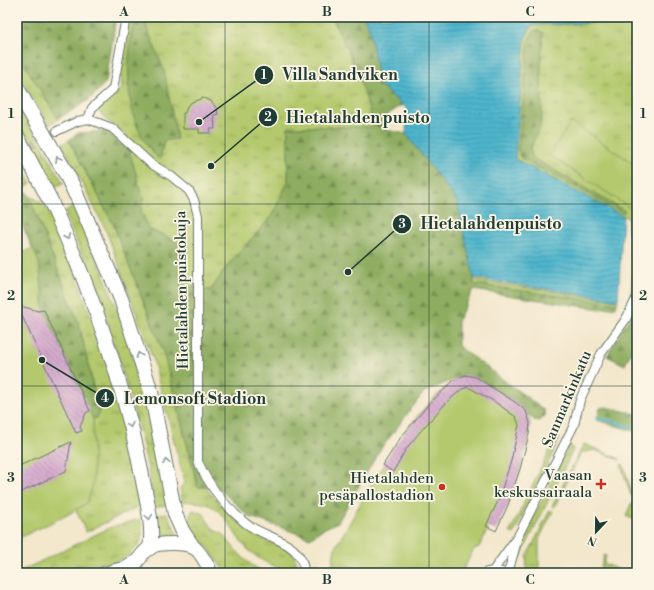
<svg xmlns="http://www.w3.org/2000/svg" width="654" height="590" font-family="'Libre Bodoni',serif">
<defs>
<pattern id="grass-tufts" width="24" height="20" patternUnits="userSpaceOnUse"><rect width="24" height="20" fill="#b4c96d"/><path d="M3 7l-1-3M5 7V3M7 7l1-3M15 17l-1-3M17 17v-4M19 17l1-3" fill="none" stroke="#92a45a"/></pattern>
<pattern id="forest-firs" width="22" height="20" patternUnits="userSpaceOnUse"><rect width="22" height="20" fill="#8fad60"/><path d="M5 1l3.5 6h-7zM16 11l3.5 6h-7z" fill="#748e50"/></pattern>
<pattern id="water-rules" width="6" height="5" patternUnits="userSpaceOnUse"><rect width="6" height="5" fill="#4fb6cd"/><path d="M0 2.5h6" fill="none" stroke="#4195a7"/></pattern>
<pattern id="building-back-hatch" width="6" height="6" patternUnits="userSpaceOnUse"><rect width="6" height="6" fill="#d2a6cc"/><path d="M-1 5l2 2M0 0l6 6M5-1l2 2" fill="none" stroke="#aa88a6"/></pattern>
</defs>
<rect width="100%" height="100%" fill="#fcf5e5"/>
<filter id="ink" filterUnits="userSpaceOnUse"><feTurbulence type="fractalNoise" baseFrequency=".025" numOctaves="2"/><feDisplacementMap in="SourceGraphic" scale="8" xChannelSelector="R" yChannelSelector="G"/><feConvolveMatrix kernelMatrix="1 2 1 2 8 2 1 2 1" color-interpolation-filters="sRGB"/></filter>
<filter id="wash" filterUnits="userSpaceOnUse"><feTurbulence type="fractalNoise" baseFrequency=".012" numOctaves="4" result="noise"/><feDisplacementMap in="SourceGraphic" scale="16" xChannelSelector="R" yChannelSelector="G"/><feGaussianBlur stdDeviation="0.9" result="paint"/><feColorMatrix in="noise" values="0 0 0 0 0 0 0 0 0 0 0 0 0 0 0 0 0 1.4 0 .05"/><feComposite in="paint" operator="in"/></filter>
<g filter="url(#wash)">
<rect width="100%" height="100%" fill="#f3e7cc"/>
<path fill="url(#grass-tufts)" stroke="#6a8350" d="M129 17H330L333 19C350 55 366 89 373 128L288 127V182L271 217 227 266 211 290 182 285 178 242 148 229 141 211 143 199 129 150 126 134 105 119 97 109 122 88 121 74Z
M637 22V233L628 232V218L515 159 525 38 532 25Z
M17 52 58 119 49 125 17 73Z
M17 99 63 183 53 188 17 122Z
M69 140 113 224 163 351 198 487H205C222 505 238 525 260 538 270 543 282 546 292 552L299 569 297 573C276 569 256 560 242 543 231 529 225 511 207 504 200 502 190 502 182 501L180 487 185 484 153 359 126 285 105 228 62 144Z
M18 157 31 183 24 188 17 176Z
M29 196 38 200 48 210 68 252 114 383 137 482 140 506 86 532 76 510 93 419 97 418V404L79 324Z
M72 207 81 217 125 329 146 404 167 505 154 507C149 465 138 424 126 383 109 325 90 269 65 215L67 210Z
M637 238V291L633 298 630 296Z
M474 280 618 301 617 304 473 285Z
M556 437 560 438 514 534 510 532Z
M570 444 573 450 519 560 515 561 528 529Z
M584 444 620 459V460L594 450 581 453 554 508 552 506Z
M623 464 632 493 631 496 621 465Z
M631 504H636L637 506V521L626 516Z
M193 510 204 514C207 522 214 532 223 534 235 550 247 565 266 573H234L222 568 210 550 188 526 187 521Z
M550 510 553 511 539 539V573H529L526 569 527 556Z
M167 513 178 536 168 534 158 537 156 515Z
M140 519C144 531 144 539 134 550 117 569 102 561 80 566 76 568 71 572 66 573 53 576 31 573 17 573L109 528Z
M604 555 606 556 604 563 619 570 618 573H602L600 571Z
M317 563 318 573H309L308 567 310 565Z"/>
<path fill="url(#forest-firs)" stroke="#57754a" d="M17 17H116L106 82 89 100 58 119 17 52Z
M133 17H146L145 23 164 70 177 139 164 141 160 160C120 122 127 67 133 17Z
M330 17H364L369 27 379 84 402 105 387 115 386 130 406 134 457 201 474 278 473 284 617 304 616 307 600 309 473 290 458 320V346L544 410 545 416 539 421 534 420 515 402 502 393 465 375 424 392 380 450 338 522 321 530 310 538 248 516 219 488 198 487 163 351 113 224 69 140 78 133 106 131 129 150 143 199 141 211 148 229 178 242 182 285 211 290 227 266 271 217 288 182V127H373C366 89 350 55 333 19Z
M535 30 543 32 541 62 542 115 540 127 530 149 533 158 625 211 623 213 521 158 518 150 529 39Z
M17 176 29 196 79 324 97 404 99 413 97 418 93 419 44 310 39 263 17 213Z
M637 305V339L625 365 607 356Z
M605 407 637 414V432L597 420 600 408Z"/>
<path fill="#b4c96d" stroke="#6a8350" d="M571 122 637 166V202L632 209 549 155Z
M33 248 39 263 44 310 93 419V484L87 503 67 515 17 539V255Z
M465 375 476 377 515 402 526 411 530 423 529 434 520 469 508 505 489 527 479 547 474 549 463 570 332 566 335 548C367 495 410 403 465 375Z"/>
<path fill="url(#water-rules)" stroke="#377a80" d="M364 17H637V22L532 25 525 38 515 159 623 216 618 300 474 278 457 201 406 134 407 109 379 84 369 27Z"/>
<path fill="#f3e7cc" d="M624 226 620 299H619Z"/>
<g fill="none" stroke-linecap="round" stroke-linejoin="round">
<path stroke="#4fb6cd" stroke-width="2.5" d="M597 417 637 429"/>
</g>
<g id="blocks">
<path fill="url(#building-back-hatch)" d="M203 98 211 101 217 109 218 114 214 115 215 129H210L211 133H199V129H183V113H185L187 106 192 102Z
M17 305 38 311 44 310 90 411 86 413 80 427 82 431 76 433Z
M465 375 476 377 515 402 526 411 530 423 529 434 520 469 508 505 496 531 486 526 498 501 511 461 519 425 516 417 495 402 468 387 462 389 447 402 424 427 406 449 393 472 383 465 401 437 427 406 453 381Z
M71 442 66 471 17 494V467Z"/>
</g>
</g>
<g filter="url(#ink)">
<use href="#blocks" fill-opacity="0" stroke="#697869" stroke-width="1"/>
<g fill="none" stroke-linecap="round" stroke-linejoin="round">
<path stroke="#c9c5ae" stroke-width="8" stroke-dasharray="8 4" stroke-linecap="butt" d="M17 154 57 131"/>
<defs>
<path id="minor" d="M88 119 92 108 113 89 126 17
M57 131 78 121 88 119 112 128 150 163 171 176 189 191 194 200 198 216V462C209 486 224 505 244 522 264 539 304 540 304 573
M492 572 518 536 574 425 580 400 601 354 626 319 637 297
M508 573 517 541"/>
<path id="tertiary" d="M487 573 498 572 502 573"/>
<path id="secondary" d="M104 573 123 568 141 558"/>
<path id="primary" d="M131 573C135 565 141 553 149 548 158 542 186 542 195 548 201 553 205 561 209 568L208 573"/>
<path id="trunk" d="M76 194 121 299 151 392 175 514 183 532 193 547
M51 202C92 292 125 384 143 481 147 502 154 527 150 548"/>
<path id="motorway" d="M17 89 67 175 76 194
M17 137 51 202"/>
</defs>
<use href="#minor" stroke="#697869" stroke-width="10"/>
<use href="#tertiary" stroke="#697869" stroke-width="12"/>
<use href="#secondary" stroke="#697869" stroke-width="14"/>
<use href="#primary" stroke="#697869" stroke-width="15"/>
<use href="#trunk" stroke="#697869" stroke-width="16"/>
<use href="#motorway" stroke="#697869" stroke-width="17"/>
<use href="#minor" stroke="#fff" stroke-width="8"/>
<use href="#tertiary" stroke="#fff" stroke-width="10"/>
<use href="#secondary" stroke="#fff" stroke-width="12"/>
<use href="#primary" stroke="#fff" stroke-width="13"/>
<use href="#trunk" stroke="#fff" stroke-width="14"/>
<use href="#motorway" stroke="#fff" stroke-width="15"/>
</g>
<defs><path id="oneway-chevron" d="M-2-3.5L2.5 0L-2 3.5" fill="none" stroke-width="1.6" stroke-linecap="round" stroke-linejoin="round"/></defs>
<g stroke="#8f9e9a">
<use href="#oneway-chevron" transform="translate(58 159) rotate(-120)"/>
<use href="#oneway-chevron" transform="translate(67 237) rotate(67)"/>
<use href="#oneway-chevron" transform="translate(139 355) rotate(-108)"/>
<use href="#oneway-chevron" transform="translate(130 425) rotate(77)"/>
<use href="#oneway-chevron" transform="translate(166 462) rotate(-100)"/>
<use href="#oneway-chevron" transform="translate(149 517) rotate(82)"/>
</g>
</g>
<path fill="none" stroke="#1f3d34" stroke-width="1" stroke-opacity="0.55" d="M225 17V573M429 17V573M17 204H637M17 386H637"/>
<g fill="#c8321e" stroke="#fcf5e5" stroke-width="1.5">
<path d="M599 478h4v4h4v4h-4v4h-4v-4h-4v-4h4z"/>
<circle cx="442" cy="487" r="4"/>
</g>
<g text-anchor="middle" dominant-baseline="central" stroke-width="3.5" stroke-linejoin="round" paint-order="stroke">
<g font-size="15" fill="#1f3d34" stroke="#fcf5e5">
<text transform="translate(182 290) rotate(-91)">Hietalahden puistokuja</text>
<text transform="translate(567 399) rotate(-67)">Sanmarkinkatu</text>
</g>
<g font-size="15" fill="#1f3d34" stroke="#fcf5e5" text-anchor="end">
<text x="592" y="475">Vaasan<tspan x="592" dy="17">keskussairaala</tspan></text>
<text x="434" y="478">Hietalahden<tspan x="434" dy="17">pesäpallostadion</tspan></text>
</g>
</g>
<path fill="none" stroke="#1f3d34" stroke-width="1.5" d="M199 122L264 75M211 166L268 117M348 272L402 224M42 360L105 398"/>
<g fill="#1f3d34" stroke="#fcf5e5" stroke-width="1.5">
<circle cx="199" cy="122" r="4"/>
<circle cx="211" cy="166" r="4"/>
<circle cx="348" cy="272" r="4"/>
<circle cx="42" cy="360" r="4"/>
<circle cx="264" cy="75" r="10"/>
<circle cx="268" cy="117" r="10"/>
<circle cx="402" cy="224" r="10"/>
<circle cx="105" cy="398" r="10"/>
</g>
<g font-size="12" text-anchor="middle" font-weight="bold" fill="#fff">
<text x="264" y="79">1</text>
<text x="268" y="121">2</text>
<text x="402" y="228">3</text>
<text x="105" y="402">4</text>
</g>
<g font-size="16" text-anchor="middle" font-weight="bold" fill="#1f3d34" stroke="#fcf5e5" stroke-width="3.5" stroke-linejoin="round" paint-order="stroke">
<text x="340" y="80">Villa Sandviken</text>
<text x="358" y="123">Hietalahden puisto</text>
<text x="491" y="229">Hietalahdenpuisto</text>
<text x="195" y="404">Lemonsoft Stadion</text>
</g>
<rect width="654" height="590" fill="none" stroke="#fcf5e5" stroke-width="44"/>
<g transform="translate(596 532) rotate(202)" stroke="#fcf5e5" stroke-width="3" paint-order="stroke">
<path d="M0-3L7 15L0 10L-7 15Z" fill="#1f3d34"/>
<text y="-6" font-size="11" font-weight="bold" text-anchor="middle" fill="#1f3d34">N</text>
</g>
<rect x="22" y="22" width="610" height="546" fill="none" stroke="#1f3d34" stroke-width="1.5"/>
<g font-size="13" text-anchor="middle" font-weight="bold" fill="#1f3d34">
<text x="124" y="16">A</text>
<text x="327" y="16">B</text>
<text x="530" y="16">C</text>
<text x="11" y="118">1</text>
<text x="643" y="118">1</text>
<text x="11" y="300">2</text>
<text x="643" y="300">2</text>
<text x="11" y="482">3</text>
<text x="643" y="482">3</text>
<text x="124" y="584">A</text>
<text x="327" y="584">B</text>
<text x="530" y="584">C</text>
</g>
</svg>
